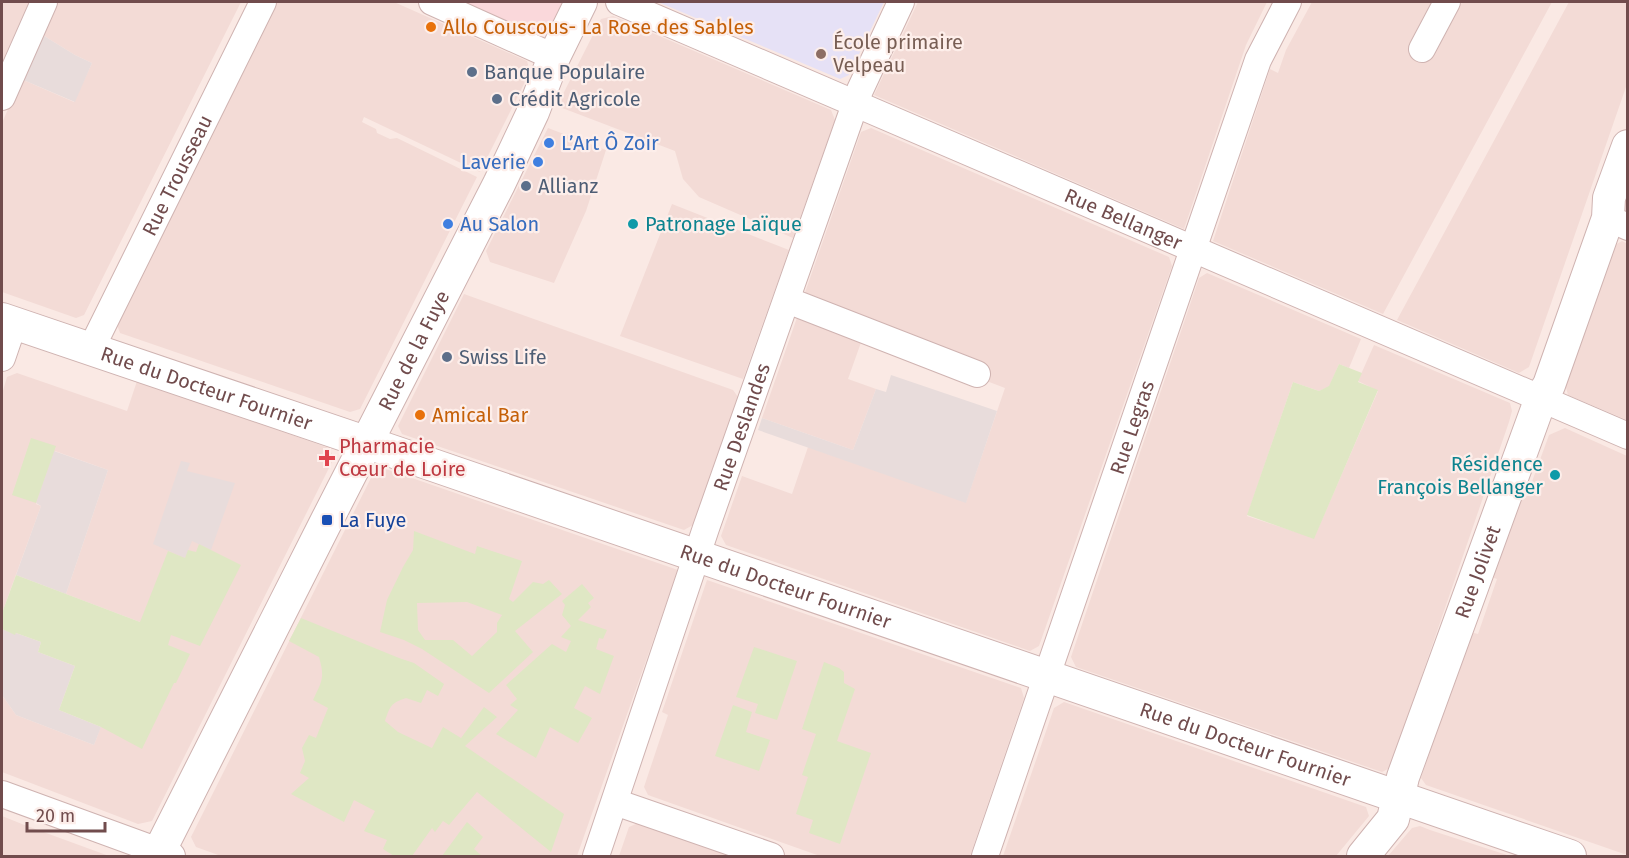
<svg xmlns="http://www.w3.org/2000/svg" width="1629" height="858" font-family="'Fira Sans',sans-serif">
<rect width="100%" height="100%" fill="#fae9e4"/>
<path fill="#f3dbd6" d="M2 2H39L2 86Z
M55 2H241L84 315 76 318 2 292V123L21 79 74 102 92 63 75 55 41 34Z
M276 2H394L527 61 530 72 480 172 364 117 362 122 376 129 377 133 390 139 397 138 477 177 360 409 350 412 120 333 116 322Z
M918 2H1267L1246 45 1184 229 874 95Z
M1312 2H1434L1410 46 1432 57 1462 2H1552L1383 314 1213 241 1270 69 1278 73 1286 50Z
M1569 2H1627V84L1529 367 1519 373 1397 320Z
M613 16 831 110 835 120 793 238 699 197 683 179 675 151 557 106 601 19Z
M548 128 606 150 586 211 554 283 490 262 486 251Z
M871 128 1169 257 1172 266 1039 646 1030 651 726 545 721 536 742 476 792 494 808 447 966 502 1005 388 976 377 802 301 861 132Z
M672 204 789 250 743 379 620 336Z
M1622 241 1628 244 1627 420 1568 395 1565 384 1615 245Z
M1207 273 1361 339 1349 368 1339 364 1329 387 1319 391 1293 382 1247 516 1314 538 1378 391 1358 381 1374 345 1510 403 1512 411 1509 422 1390 768 1382 772 1076 667 1071 657 1199 278Z
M464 294 733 390 738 397 693 525 684 530 402 434 398 426Z
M800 309 864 334 848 379 876 389 853 450 762 418Z
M17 373 127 411 137 381 329 448 334 458 152 821 138 824 2 772V695L16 715 94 745 140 622 66 594 108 470 55 451 36 504 41 506 2 613V394L7 377Z
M1565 428 1627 456V855L1426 785 1421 778 1470 632 1478 634 1497 579 1489 576 1516 496 1526 498 1549 435Z
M383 468 678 570 577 856H221L196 847 191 837 374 472Z
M707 580 1021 688 1024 698 970 856H820L648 795 644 787 668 715 662 712Z
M1064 702 1366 807 1369 816 1336 856H1003L1054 708Z
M2 816 27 826 109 856H2Z
M638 823 730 856H619L629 827Z
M1420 826 1430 830 1510 856H1388L1412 828Z"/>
<path fill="#fad8db" d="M460 2H567L551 33 540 36Z"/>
<path fill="#e8dcdb" d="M41 34 75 55 92 63 75 102 21 79Z
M891 375 997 411 966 503 758 430 762 418 853 450 876 389 886 392Z
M54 451 108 470 66 594 16 575 41 506 36 503Z
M181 461 190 463 187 471 235 483 211 550 192 541 185 558 153 544Z
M2 629 15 634 16 633 41 642 38 652 75 666 59 710 101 727 94 745 16 715 2 695Z"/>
<path fill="#e6e1f6" d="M658 2H884L849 75 840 79Z"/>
<path fill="#dfe7c4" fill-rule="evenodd" d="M1339 364 1362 373 1358 382 1378 390 1314 539 1247 515 1293 382 1319 391 1329 386Z
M31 438 56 446 36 503 12 495Z
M414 531 475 554 477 546 522 561 509 599 513 602 533 582 543 584 549 580 562 594 515 631 533 652 489 693 422 649 404 640 380 632 387 600 403 567 413 550ZM467 602 502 615 497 623V632L472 656 453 640H425L418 630 417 603Z
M199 544 241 565 200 646 171 635 168 645 190 654 176 683H174L142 749 101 727 59 710 75 666 38 652 41 642 16 633 15 635 2 629V613L16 575 140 622 168 551 185 558 188 550 196 552Z
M582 584 594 598 588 603 591 607 578 620 607 630 603 639 599 638 596 649 614 656 600 694 585 686 574 708 592 718 578 743 550 727 536 758 496 734 518 710 510 705 517 699 506 685 552 644 566 652 571 641 561 637 571 626 562 615 565 605 562 601Z
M301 618 399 658 414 663 444 684 438 696 427 690 421 703 406 698C391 703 390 706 385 721L398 732 432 748 443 727 461 738 484 707 497 717 465 746 564 814 551 852 477 792 449 825 443 821 435 832 432 828 412 856H394L383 849 387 840 364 831 375 811 354 800 344 822 291 794 309 778 300 773 305 761 302 748 309 735 316 738 328 708 313 700C322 681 325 678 319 657L289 641Z
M754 647 797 661 777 720 755 713 758 704 736 697Z
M824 662 839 668 844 672V683L855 689 837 741 871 753 840 844 809 833 813 820 796 814 808 777 802 775 816 734 802 729Z
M733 705 752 712 746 732 770 740 759 771 715 756Z
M467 822 483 837 474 849 482 856H442Z"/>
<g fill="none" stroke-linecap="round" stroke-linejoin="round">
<defs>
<g id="minor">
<path d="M432 2 554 57"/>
<path id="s1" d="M619 2 1628 436"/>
<path d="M1422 49 1447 2"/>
<path d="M2 97 44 2"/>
<path d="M1608 218 1628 227"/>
<path d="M787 300 977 374"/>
<path id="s2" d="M91 349 263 2"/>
<path d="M2 358 14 323"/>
<path d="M2 794 172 856"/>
<path d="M615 802 771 856"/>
<path id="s3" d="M596 856 706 528 860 90 901 2"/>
<path id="s4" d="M985 856 1258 60 1288 2"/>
</g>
<g id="tertiary">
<path id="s5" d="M2 319 427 463 1570 856"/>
<path id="s6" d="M157 856 327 520 499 184 533 112 554 57 581 2"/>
<path id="s7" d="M1363 856 1393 819 1403 777 1541 398 1549 385 1608 218 1609 198 1628 146"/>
</g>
</defs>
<use href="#minor" stroke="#cfb3b1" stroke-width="28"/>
<use href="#tertiary" stroke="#cfb3b1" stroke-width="34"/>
<use href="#minor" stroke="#fff" stroke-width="26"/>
<use href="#tertiary" stroke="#fff" stroke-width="32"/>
</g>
<g fill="#e8710a" stroke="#fdeeea" stroke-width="2">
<circle cx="431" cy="27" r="6"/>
<circle cx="420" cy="415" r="6"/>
</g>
<circle fill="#8d6e63" stroke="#fdeeea" stroke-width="2" cx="821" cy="54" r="6"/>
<g fill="#5c6f8a" stroke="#fdeeea" stroke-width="2">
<circle cx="472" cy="72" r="6"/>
<circle cx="497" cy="99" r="6"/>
<circle cx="526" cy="186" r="6"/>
<circle cx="447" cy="357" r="6"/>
</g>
<g fill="#3f7fe0" stroke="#fdeeea" stroke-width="2">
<circle cx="549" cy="143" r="6"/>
<circle cx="538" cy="162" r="6"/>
<circle cx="448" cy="224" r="6"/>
</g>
<g fill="#0f9aa8" stroke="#fdeeea" stroke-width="2">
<circle cx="633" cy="224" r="6"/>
<circle cx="1555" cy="475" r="6"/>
</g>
<path fill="#e0444e" stroke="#fdeeea" stroke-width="2" d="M324 449h6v6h6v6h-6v6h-6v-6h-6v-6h6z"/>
<rect fill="#1a4fb4" stroke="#fdeeea" stroke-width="2" x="321" y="514" width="12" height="12" rx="3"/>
<g text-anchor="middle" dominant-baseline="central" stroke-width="4.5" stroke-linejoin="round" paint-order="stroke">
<g font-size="20" fill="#c56008" stroke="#fdeeea" text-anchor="start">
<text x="443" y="27">Allo Couscous- La Rose des Sables</text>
<text x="432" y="415">Amical Bar</text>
</g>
<g font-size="20" fill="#785e54" stroke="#fdeeea" text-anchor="start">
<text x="833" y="42">École primaire<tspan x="833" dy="23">Velpeau</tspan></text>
</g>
<g font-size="20" fill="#4e5e75" stroke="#fdeeea" text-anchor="start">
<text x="484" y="72">Banque Populaire</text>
<text x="509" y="99">Crédit Agricole</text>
<text x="538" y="186">Allianz</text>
<text x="459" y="357">Swiss Life</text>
</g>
<g font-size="20" fill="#366cbe" stroke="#fdeeea" text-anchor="start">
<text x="561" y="143">L’Art Ô Zoir</text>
<text x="526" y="162" text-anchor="end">Laverie</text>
<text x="460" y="224">Au Salon</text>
</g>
<g font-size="20" fill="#714c4d" stroke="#fdeeea">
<text stroke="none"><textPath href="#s2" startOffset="194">Rue Trousseau</textPath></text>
<text stroke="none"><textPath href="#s1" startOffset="549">Rue Bellanger</textPath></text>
<text stroke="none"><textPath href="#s6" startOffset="567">Rue de la Fuye</textPath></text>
<text stroke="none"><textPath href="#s5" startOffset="216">Rue du Docteur Fournier</textPath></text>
<text stroke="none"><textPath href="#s3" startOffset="453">Rue Deslandes</textPath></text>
<text stroke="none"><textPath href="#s4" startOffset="453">Rue Legras</textPath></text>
<text stroke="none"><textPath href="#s7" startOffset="309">Rue Jolivet</textPath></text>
<text stroke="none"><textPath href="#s5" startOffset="828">Rue du Docteur Fournier</textPath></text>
<text stroke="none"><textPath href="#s5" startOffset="1314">Rue du Docteur Fournier</textPath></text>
</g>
<g font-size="20" fill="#0d838f" stroke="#fdeeea" text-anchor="start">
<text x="645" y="224">Patronage Laïque</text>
<text x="1543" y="464" text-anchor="end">Résidence<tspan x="1543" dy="23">François Bellanger</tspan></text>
</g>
<g font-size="20" fill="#be3a42" stroke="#fdeeea" text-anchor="start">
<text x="339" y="446">Pharmacie<tspan x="339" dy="23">Cœur de Loire</tspan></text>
</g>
<g font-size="20" fill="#164399" stroke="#fdeeea" text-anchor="start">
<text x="339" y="520">La Fuye</text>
</g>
</g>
<rect width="1629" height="858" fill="none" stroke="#714c4d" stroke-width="6"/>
<path d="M27 822v9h78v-9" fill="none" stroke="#714c4d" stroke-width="3"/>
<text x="36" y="822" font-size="18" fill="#714c4d" stroke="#fdeeea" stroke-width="4.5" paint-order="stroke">20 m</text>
</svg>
